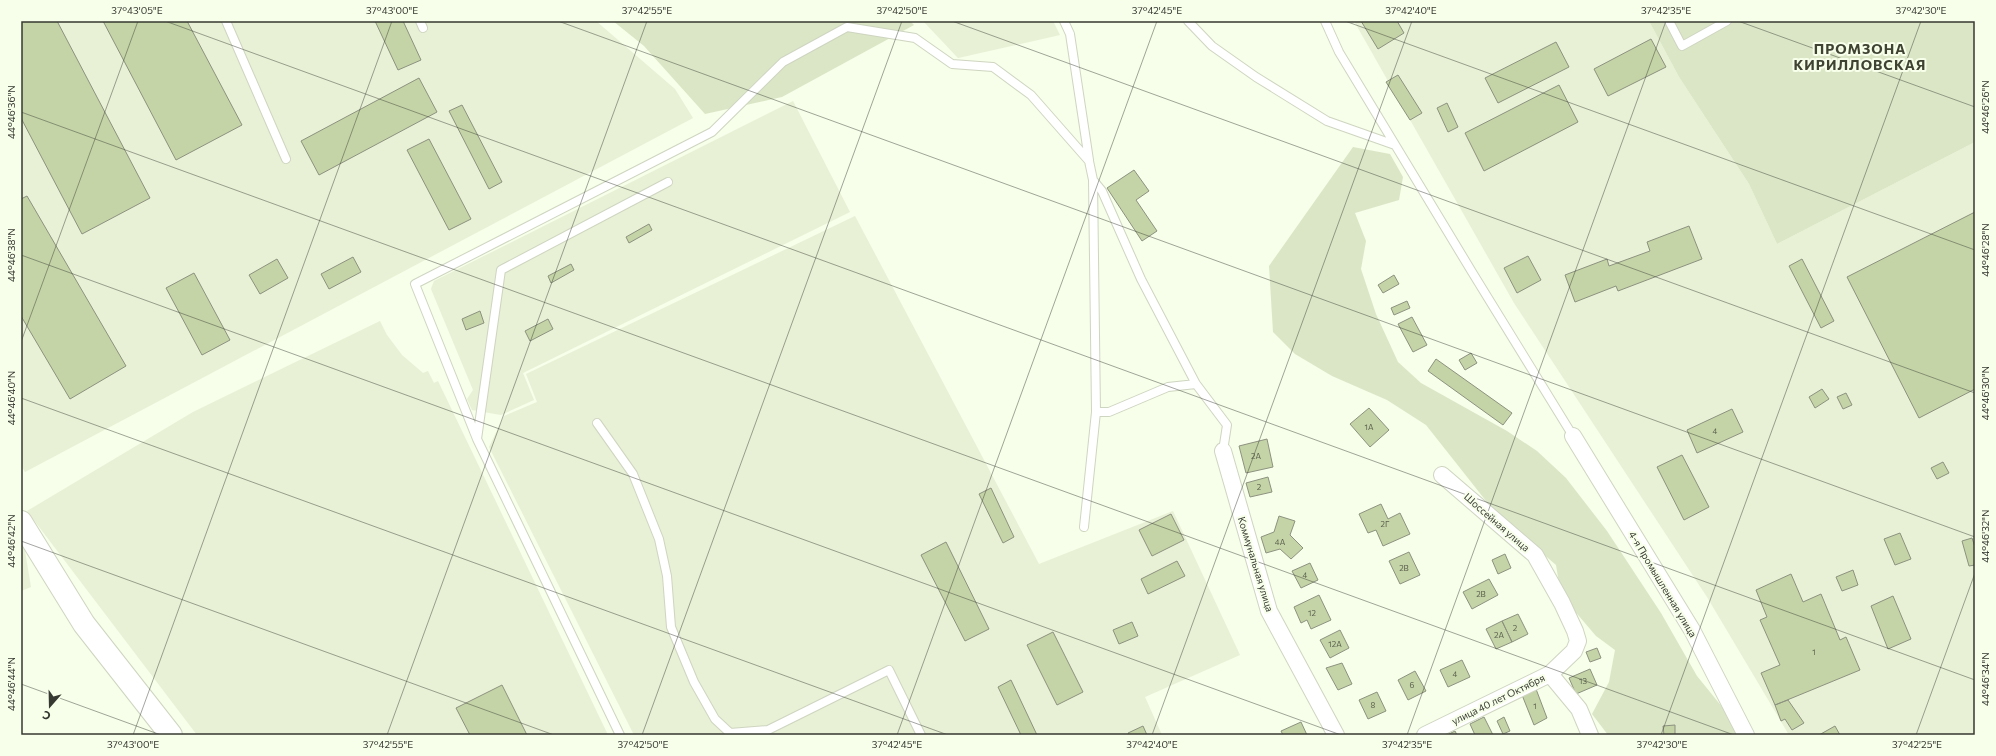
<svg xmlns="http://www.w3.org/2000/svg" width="1996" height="756" font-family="Commissioner,sans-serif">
<rect width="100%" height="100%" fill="#f7fee9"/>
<path fill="#e8f0d5" d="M21 21H596L675 89 693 118 25 472 21 465Z
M923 21H1053L1060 35 958 58Z
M1354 21H1649L1679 77 1749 184 1777 244 1975 142V735H1789L1707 597 1514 303Z
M793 101 850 212 523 373 534 400 501 415 472 410 467 399 473 390 431 289 434 281Z
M855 216 1039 564 1173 511 1240 655 1145 697 1162 735H634L489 447 504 416 537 402 526 374Z
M380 321 387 335 402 355 423 373 428 371 434 383 438 381 608 735H197L27 511 193 412Z
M21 544 25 551 31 587 21 591Z"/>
<path fill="#dbe6c6" d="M613 21H910L914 25 782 97 705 114 644 46Z
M1649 21H1975V142L1777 244 1749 184 1679 77Z
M1353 147 1390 154 1403 177 1399 200 1355 213 1366 241 1361 269 1376 314 1398 362 1421 383 1507 431 1537 451 1566 478 1607 531 1661 613 1697 676 1727 713 1737 735H1608L1592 714 1609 682 1615 650 1596 636 1561 595 1556 565 1494 511 1426 425 1387 400 1332 376 1295 354 1273 332 1269 266Z"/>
<path fill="#c5d4a7" stroke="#8c927f" d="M21 21H57L150 198 82 234 21 118Z
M103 21H187L242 125 176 160Z
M375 21H403L421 60 398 70Z
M1361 21H1397L1404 33 1378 49Z
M1651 39 1666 67 1608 96 1594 69Z
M1556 42 1569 67 1498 103 1485 78Z
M1398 75 1422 113 1410 120 1386 82Z
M419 78 437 112 319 175 301 141Z
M1559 85 1578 122 1484 171 1465 133Z
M1447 103 1458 127 1448 132 1437 108Z
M462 105 502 182 489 189 449 111Z
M429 139 471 219 449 230 407 150Z
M1134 170 1149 191 1136 200 1157 231 1142 241 1107 188Z
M27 196 126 366 70 399 21 316V199Z
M1975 212V389L1919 418 1847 277Z
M649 224 652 230 629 243 626 237Z
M1689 226 1702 259 1618 291 1616 286 1575 302 1565 275 1607 259 1609 266 1650 251 1647 242Z
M1528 256 1541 280 1517 293 1504 268Z
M353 257 361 272 329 289 321 274Z
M277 259 288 278 260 294 249 275Z
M1802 259 1834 321 1821 328 1789 266Z
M571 264 574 270 551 283 548 276Z
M194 273 230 340 202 355 166 288Z
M1394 275 1399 284 1383 293 1378 285Z
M1407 301 1410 308 1394 315 1391 308Z
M480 311 484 323 466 330 462 319Z
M1412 317 1427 345 1413 352 1398 324Z
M548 319 553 329 530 341 525 331Z
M1471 353 1477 363 1465 370 1459 360Z
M1436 359 1512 413 1503 425 1428 371Z
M1822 389 1829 399 1815 408 1809 397Z
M1846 393 1852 405 1843 409 1837 397Z
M1369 408 1389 430 1370 447 1350 424Z
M1732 409 1743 432 1697 453 1687 430Z
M1267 439 1273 467 1246 473 1239 446Z
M1682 455 1709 507 1684 520 1657 467Z
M1943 462 1949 473 1937 479 1931 468Z
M1268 477 1272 492 1250 497 1246 483Z
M991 488 1014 537 1003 543 979 494Z
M1381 504 1388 519 1400 513 1410 534 1383 546 1376 530 1368 533 1359 514Z
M1171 514 1184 540 1152 556 1139 530Z
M1279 516 1295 521 1290 535 1303 548 1291 559 1280 549 1266 553 1261 537 1274 532Z
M1900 533 1911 559 1895 565 1884 539Z
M1972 538 1975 547V565L1969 566 1962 541Z
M946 542 989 629 965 641 921 555Z
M1409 552 1420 575 1400 584 1389 561Z
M1505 554 1511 568 1498 574 1492 560Z
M1177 561 1185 576 1148 594 1141 579Z
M1310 563 1318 580 1301 588 1292 571Z
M1853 570 1858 585 1842 591 1836 577Z
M1791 574 1803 602 1821 594 1840 640 1846 637 1860 670 1775 705 1761 673 1780 665 1760 620 1767 617 1756 590Z
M1489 579 1498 595 1472 609 1463 592Z
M1319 595 1331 620 1311 629 1307 620 1301 623 1294 607Z
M1893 596 1911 639 1888 649 1871 606Z
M1518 614 1528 634 1512 642 1502 621Z
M1502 621 1512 642 1496 649 1486 629Z
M1132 622 1138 636 1119 644 1113 630Z
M1340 630 1349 648 1330 658 1320 640Z
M1053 632 1083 692 1057 705 1027 645Z
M1597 648 1601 658 1590 662 1586 652Z
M1462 660 1470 677 1448 687 1440 670Z
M1342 663 1352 684 1338 690 1326 668Z
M1590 669 1597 685 1576 694 1569 678Z
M1415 671 1426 691 1408 700 1398 680Z
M1011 680 1037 735H1021L998 687Z
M502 685 527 735H470L456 708Z
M1536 689 1547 718 1534 725 1522 695Z
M1377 692 1386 711 1368 719 1359 700Z
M1788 700 1804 723 1792 730 1785 719 1781 721 1775 705Z
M1484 717 1493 735H1475L1470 724Z
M1504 717 1510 731 1503 734 1497 721Z
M1301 722 1307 735H1283L1281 731Z
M1675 725V735H1664L1663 726Z
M1143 726 1147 735H1129L1128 733Z
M1835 726 1840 735H1819Z
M1455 731 1457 735H1447Z"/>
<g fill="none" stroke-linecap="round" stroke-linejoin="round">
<defs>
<path id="service" d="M226 21 286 159
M420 21 423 28
M1064 21 1070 34 1089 160
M1188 21 1212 46 1256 77 1327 121 1395 145
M1325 21 1339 52 1472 272 1573 436
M1669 21 1682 46 1727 21
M1096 412H1109L1168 387 1196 384
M597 423 633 474 659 539 667 576 671 627 694 682 715 719 730 733 768 730 889 670 921 735
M477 439 415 284 712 132 783 62 847 27 915 38 952 64 993 67 1031 95 1089 161 1093 180 1102 191 1141 279 1196 384 1227 425 1223 451
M1084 527 1096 412 1093 180
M620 735 477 439 501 270 668 182"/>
<path id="minor" d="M1573 436 1692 630 1746 735
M1223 451 1269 611 1336 735
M1442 475 1535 555 1562 603 1575 631 1578 641 1574 651 1550 674 1579 709 1590 735
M1425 735 1550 674"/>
<path id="secondary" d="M21 522 84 624 171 735"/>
</defs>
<use href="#service" stroke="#ced5c0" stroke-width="10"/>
<use href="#minor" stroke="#ced5c0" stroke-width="18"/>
<use href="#secondary" stroke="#ced5c0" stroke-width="24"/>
<use href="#service" stroke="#fff" stroke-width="8"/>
<use href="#minor" stroke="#fff" stroke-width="16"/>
<use href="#secondary" stroke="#fff" stroke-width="22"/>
</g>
<path fill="none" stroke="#363931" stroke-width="1" stroke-opacity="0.45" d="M165 21 1975 680M558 21 1975 537M952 21 1975 393M1345 21 1975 250M1738 21 1975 107M21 112 1734 735M21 255 1341 735M21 342 138 21M21 398 948 735M21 541 554 735M21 684 161 735M133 735 392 21M387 735 647 21M642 735 902 21M897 735 1157 21M1152 735 1412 21M1407 735 1666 21M1661 735 1921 21M1916 735 1975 573"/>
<g text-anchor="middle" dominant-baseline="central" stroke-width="4" stroke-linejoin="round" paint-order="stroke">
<g font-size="8" fill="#5a604e">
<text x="1369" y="427">1А</text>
<text x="1715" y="431">4</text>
<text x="1256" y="456">2А</text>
<text x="1259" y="487">2</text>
<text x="1385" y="524">2Г</text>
<text x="1280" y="542">4А</text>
<text x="1404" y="568">2В</text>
<text x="1305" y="575">4</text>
<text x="1481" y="594">2В</text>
<text x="1312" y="613">12</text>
<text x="1515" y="628">2</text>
<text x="1499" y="635">2А</text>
<text x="1335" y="644">12А</text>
<text x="1814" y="652">1</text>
<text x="1455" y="674">4</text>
<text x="1583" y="681">13</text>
<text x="1412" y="685">6</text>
<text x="1373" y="705">8</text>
<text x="1535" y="706">1</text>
</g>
<g font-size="10" fill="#363931" stroke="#f7fee9">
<text transform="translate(1497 522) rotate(41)">Шоссейная улица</text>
<text transform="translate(1256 564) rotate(73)">Коммунальная улица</text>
<text transform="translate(1663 584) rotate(59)">4-я Промышленная улица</text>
<text transform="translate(1498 699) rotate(-26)">улица 40 лет Октября</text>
</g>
<g font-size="14" font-weight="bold" letter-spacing="1" fill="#3e4332" stroke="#f7fee9">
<text x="1860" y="48">ПРОМЗОНА<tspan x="1860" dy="16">КИРИЛЛОВСКАЯ</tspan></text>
</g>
</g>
<rect width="1996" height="756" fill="none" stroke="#f7fee9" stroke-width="44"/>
<g transform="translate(50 706) rotate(200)" stroke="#f7fee9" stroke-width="3" paint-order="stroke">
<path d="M0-3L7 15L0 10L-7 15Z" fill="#363931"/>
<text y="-6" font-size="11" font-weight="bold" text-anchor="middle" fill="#363931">С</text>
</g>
<rect x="22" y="22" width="1952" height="712" fill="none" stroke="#363931" stroke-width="1.5"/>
<g font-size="10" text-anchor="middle" fill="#363931">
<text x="137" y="14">37°43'05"E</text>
<text x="392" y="14">37°43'00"E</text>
<text x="647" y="14">37°42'55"E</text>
<text x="902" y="14">37°42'50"E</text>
<text x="1157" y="14">37°42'45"E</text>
<text x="1411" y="14">37°42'40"E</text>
<text x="1666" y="14">37°42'35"E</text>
<text x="1921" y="14">37°42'30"E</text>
<text transform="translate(1985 107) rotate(-90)" y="4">44°46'26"N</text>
<text transform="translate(11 112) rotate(-90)" y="4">44°46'36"N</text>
<text transform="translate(1985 250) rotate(-90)" y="4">44°46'28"N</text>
<text transform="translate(11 255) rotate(-90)" y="4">44°46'38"N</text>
<text transform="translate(1985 393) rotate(-90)" y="4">44°46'30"N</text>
<text transform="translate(11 398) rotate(-90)" y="4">44°46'40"N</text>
<text transform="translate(1985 536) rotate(-90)" y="4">44°46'32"N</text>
<text transform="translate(11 541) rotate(-90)" y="4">44°46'42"N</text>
<text transform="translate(1985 679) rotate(-90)" y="4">44°46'34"N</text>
<text transform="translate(11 684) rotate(-90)" y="4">44°46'44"N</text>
<text x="133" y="748">37°43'00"E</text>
<text x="388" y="748">37°42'55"E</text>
<text x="643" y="748">37°42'50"E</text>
<text x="897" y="748">37°42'45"E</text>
<text x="1152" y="748">37°42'40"E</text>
<text x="1407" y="748">37°42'35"E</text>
<text x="1662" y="748">37°42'30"E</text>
<text x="1917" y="748">37°42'25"E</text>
</g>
</svg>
